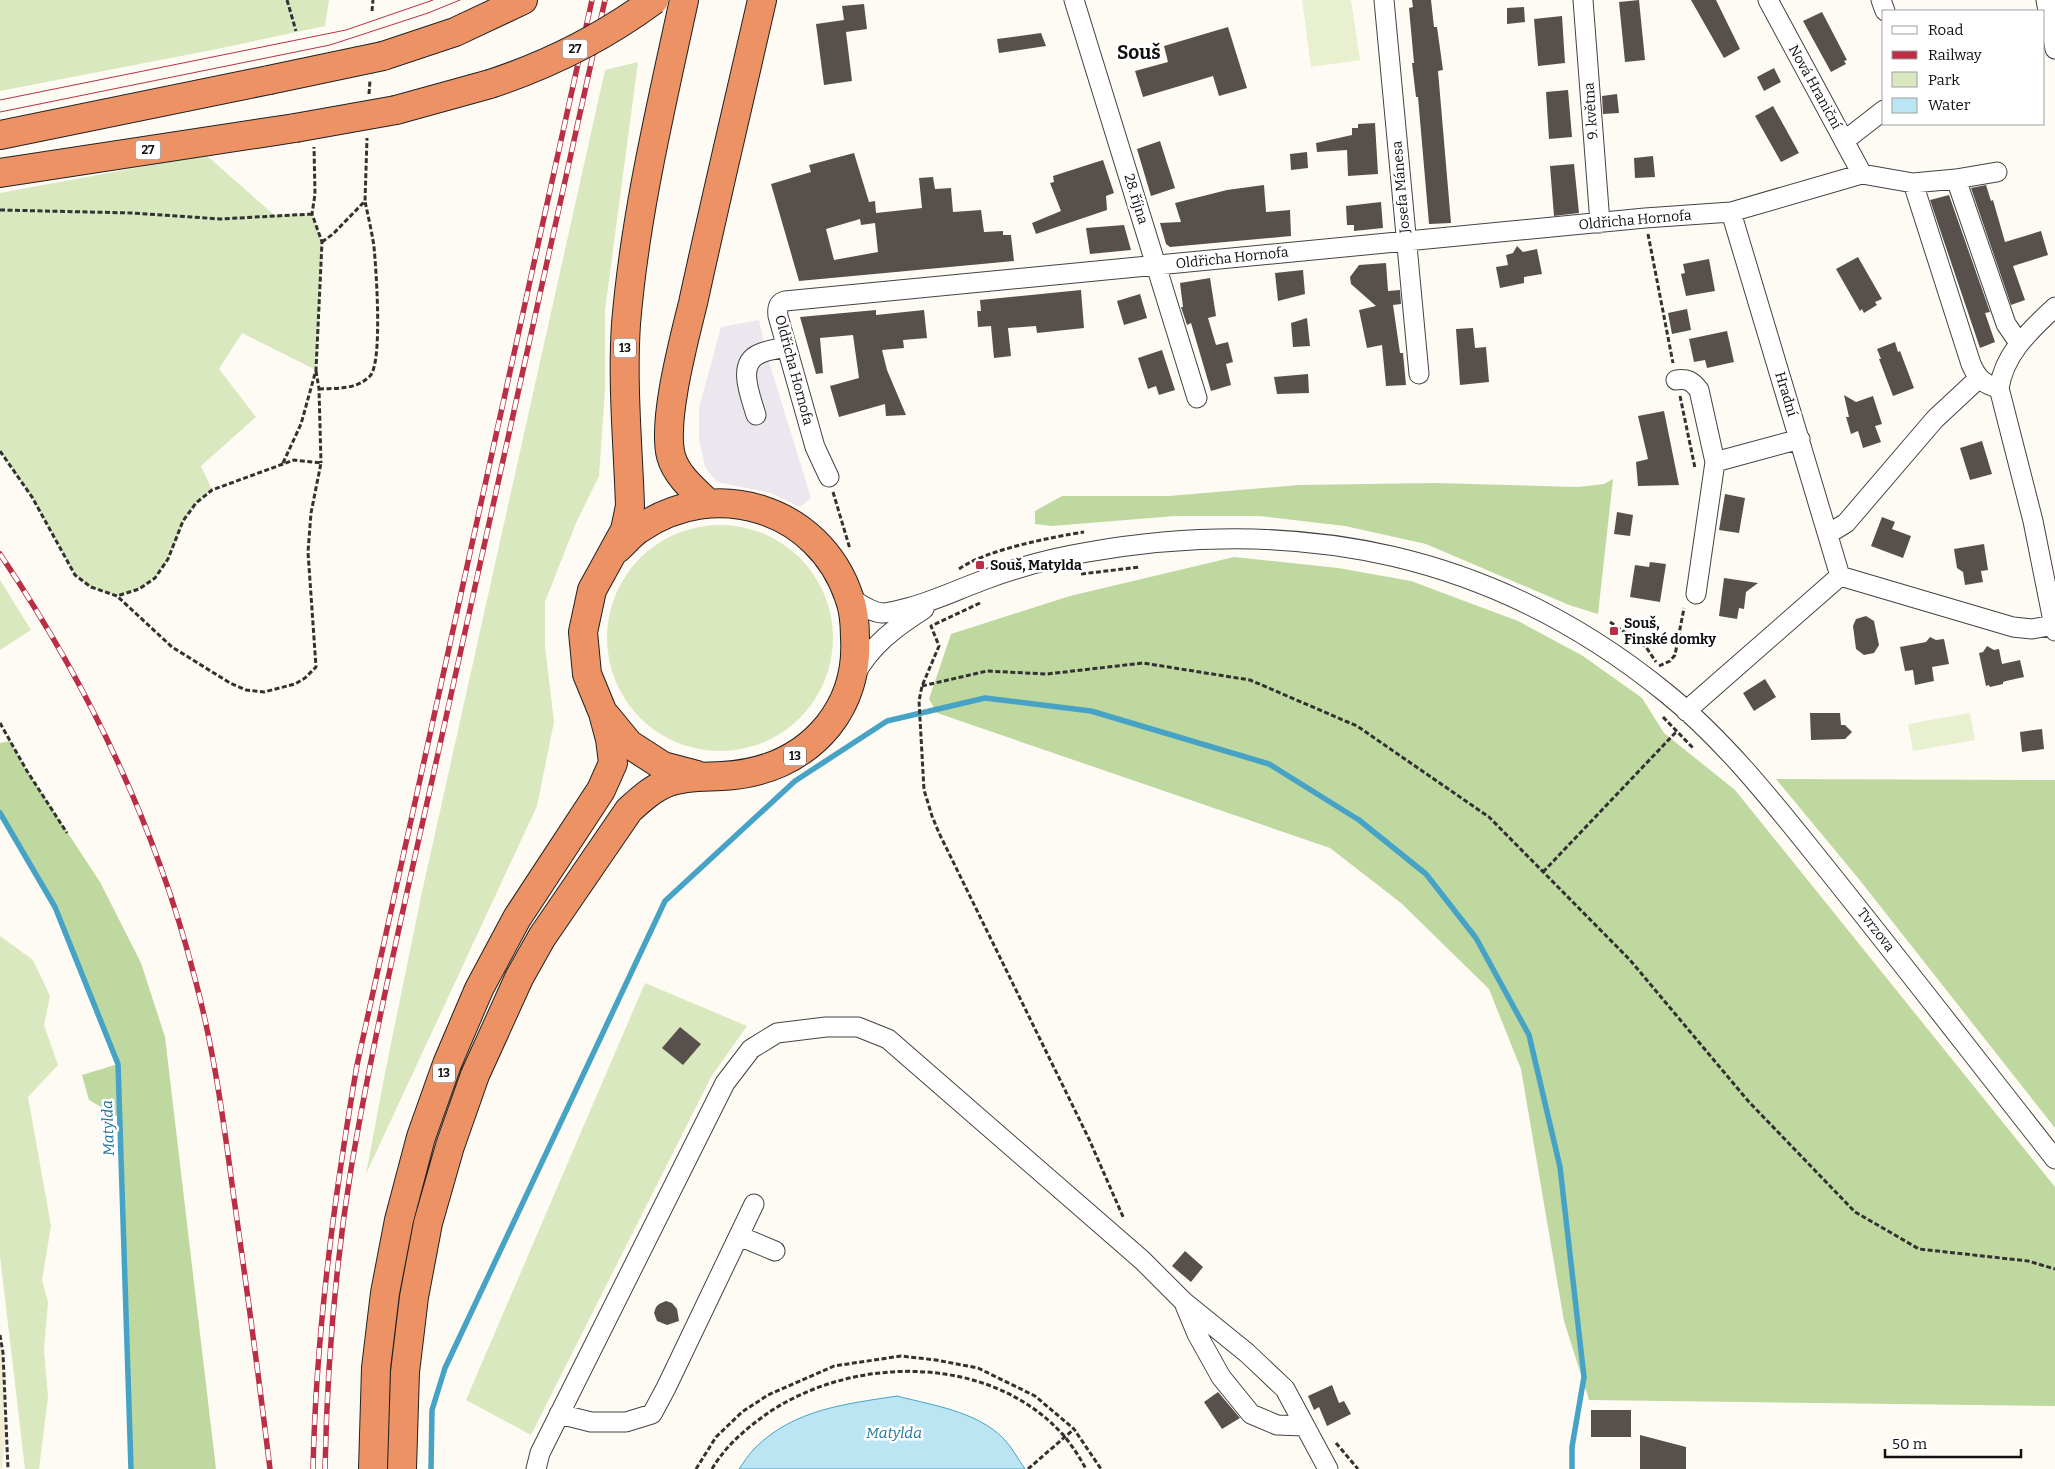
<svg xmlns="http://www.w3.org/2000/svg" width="2055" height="1469" font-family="Bitter,serif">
<rect width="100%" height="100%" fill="#fefbf4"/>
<path fill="#ece6ee" d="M759 320 766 352 811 498 800 507 771 493 717 482 705 467 699 439V408L721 327Z"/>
<path fill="#f4edd5" d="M0 1335 3 1353 6 1428 2 1469H0Z"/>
<path fill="#d9e8bf" d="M0 0H329L325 26 212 50 0 91Z
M638 62 605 310V390L599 476 576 523 545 602V646L554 722 537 806 366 1174 385 1073 422 892 605 70Z
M206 155 274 215 312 214 322 242 316 370 242 333 219 369 256 417 201 466 212 490 196 503 184 521 168 559 155 578 139 589 117 596 91 587 75 575 32 497 0 451V193Z
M607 638a113 113 0 1 1 226 0a113 113 0 1 1-226 0Z
M0 580 31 630 0 650Z
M0 936 33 960 50 996 44 1025 58 1065 28 1097 51 1226 42 1280 48 1302 44 1350 48 1397 39 1469H25L0 1256Z
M645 983 747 1026 711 1077 531 1435 466 1400Z"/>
<path fill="#bfd89f" d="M1613 479 1598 614 1569 605 1426 544 1345 526 1259 516H1175L1052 526 1035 524V511L1062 496H1169L1299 485 1435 483 1578 487 1604 484Z
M1234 557 1338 568 1411 581 1518 621 1583 656 1642 698 1664 733 1735 790 2055 1187V1406L1589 1400 1564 1321 1521 1069 1489 989 1401 903 1330 848 937 713 929 699 951 634 1070 596Z
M10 741 27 771 100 882 141 963 165 1037 216 1469H131L120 1118 89 1100 82 1075 118 1064 55 907 0 813V743Z
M1776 779 2055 780V1128L1858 878Z"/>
<path fill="#e9f0d0" d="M1302 0H1351L1360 60 1311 67Z
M1970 713 1975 740 1913 751 1908 724Z"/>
<path fill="#bbe5f3" stroke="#46a3c6" d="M897 1396C931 1405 976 1411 1003 1438 1012 1447 1018 1459 1025 1469H739C744 1462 749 1454 755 1448 794 1409 846 1404 897 1396Z"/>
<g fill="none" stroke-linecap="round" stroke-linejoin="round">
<path stroke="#46a3c6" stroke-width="5.5" d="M0 813 55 907 118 1064 131 1469
M431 1469 432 1410 445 1368 665 901 795 781 887 721 985 698 1091 711 1269 764 1359 820 1426 874 1476 938 1529 1035 1560 1167 1584 1377 1572 1447V1469"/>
</g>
<path fill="#58504d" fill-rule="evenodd" d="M1412 0H1431L1434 27H1437L1443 70 1438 71 1451 223 1429 224 1418 97H1416L1412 63H1414L1409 8 1413 7Z
M1639 0 1645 60 1625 62 1619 2Z
M1691 0H1716L1740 49 1724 58Z
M864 4 867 29 846 32 852 81 824 85 816 24 844 20 842 6Z
M1524 7 1525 22 1507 24V8Z
M1822 12 1847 60 1844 61 1846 64 1831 72 1803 21Z
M1562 16 1565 63 1538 66 1534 19Z
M1228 27 1247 88 1219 96 1213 76 1143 97 1135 71 1168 62 1164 46Z
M1041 33 1046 46 999 53 997 39Z
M1774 68 1781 82 1764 91 1757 77Z
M1568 90 1572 137 1549 139 1546 92Z
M1617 94 1619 113 1603 114 1602 96Z
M1773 106 1799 153 1781 162 1755 116Z
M1375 123 1378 174 1348 176 1347 150 1317 152 1316 143 1352 135V128H1358V124Z
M1160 141 1175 188 1151 196 1137 149Z
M1307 152 1308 168 1291 170 1290 154Z
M854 153 869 202 875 201 876 213 922 208 919 178 933 177 935 189 951 188 953 212 981 210 984 232 1003 231V235H1011L1014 261 799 281 771 184 811 172 809 165ZM860 219 861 225 875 223 878 252 834 260 826 229Z
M1653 156 1655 177 1635 178 1634 158Z
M1103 160 1114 193 1106 196 1107 210 1036 234 1032 223 1061 211 1050 183 1054 182 1053 176Z
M1574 164 1579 213 1554 216 1550 166Z
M1264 185 1266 212 1290 210 1291 236 1170 247 1166 244 1160 223 1181 222 1175 203 1227 190Z
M1986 185 1991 201 1993 200 2005 242 2041 231 2048 255 2013 266 2025 300 2011 305 1971 188Z
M1949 195 1990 312 1985 313 1995 342 1980 348 1930 200Z
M1381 202 1383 228 1354 231V225H1347L1346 206Z
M1124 225 1131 250 1090 254 1086 228Z
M1517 246 1523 252 1537 249 1542 274 1524 277V283L1500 288 1496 267 1508 265 1506 255 1513 253Z
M1858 257 1882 299 1875 302 1877 305 1864 313 1862 309 1860 311 1836 269Z
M1709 259 1715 291 1686 296 1681 274 1685 273 1683 264Z
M1386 263 1388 291 1400 290 1401 304 1393 305 1400 353H1403L1406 385 1386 386 1382 345 1367 348 1359 310 1376 306 1351 284 1350 277 1359 265Z
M1303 270 1305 294 1278 301 1275 273Z
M1210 278 1216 316 1208 318 1216 345 1228 342 1233 362 1226 364 1231 385 1211 391 1191 323 1187 325 1181 307H1183L1180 283Z
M1081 290 1084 328 1037 333 1036 326 1008 328 1011 356 994 358 991 326 978 327 977 311H981L980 300Z
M1140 294 1147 318 1124 325 1117 301Z
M1687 309 1691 330 1672 334 1668 313Z
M876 310V315L924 310 927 338 903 340 904 348 882 350 887 370 906 415 886 416 885 404 839 417 830 386 859 378 853 335 820 338 823 373 816 374 800 317Z
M1307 318 1310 346 1293 347 1291 323Z
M1473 328 1475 348 1486 347 1489 382 1460 385 1456 329Z
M1727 331 1734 362 1707 368 1705 360 1694 362 1689 339Z
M1895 342 1898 352 1900 351 1914 388 1893 396 1879 359H1881L1877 349Z
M1162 350 1175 390 1159 395 1156 386 1148 389 1138 358Z
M1308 374 1309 393 1277 394 1274 377Z
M1844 395 1856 402 1873 396 1882 424 1875 426 1881 442 1863 448 1858 431 1851 434 1846 417H1849Z
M1664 411 1679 485 1638 486 1636 462 1648 459 1638 416Z
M1982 441 1992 474 1970 480 1960 448Z
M1725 494 1745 498 1739 533 1719 530Z
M1617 512 1633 515 1630 536 1614 534Z
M1882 517 1895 522 1892 529 1911 536 1903 558 1871 546Z
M1984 544 1988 570 1981 571 1983 582 1965 585 1963 572 1957 568 1954 549Z
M1650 562 1666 564 1660 602 1630 597 1635 565 1649 567Z
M1724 578 1758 583 1746 592 1744 609 1739 608 1737 619 1719 616Z
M1866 616 1874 621 1879 645 1874 653 1864 655 1856 649 1853 626 1856 619Z
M1930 637 1936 640 1944 639 1949 664 1932 667 1934 681 1915 685 1913 670 1905 671 1900 647 1926 642Z
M1987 646 1994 650 1999 649 2002 664 2020 660 2024 677 2006 681 2003 682V684L1990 687 1989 685 1986 686 1979 653 1983 652Z
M1765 679 1776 697 1754 711 1743 693Z
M1810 713H1840L1841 725H1845L1852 732 1845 739 1811 740Z
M2042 729 2044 749 2022 752 2020 732Z
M680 1027 701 1044 683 1065 662 1048Z
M1185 1251 1203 1267 1191 1282 1172 1266Z
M666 1301 672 1303 677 1309 679 1321 667 1325 657 1321 654 1313 656 1307 659 1304Z
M1332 1385 1339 1403 1344 1401 1351 1414 1327 1426 1319 1407 1314 1410 1308 1396Z
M1218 1392 1240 1418 1222 1429 1204 1402Z
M1591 1410H1631V1437H1591Z
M1640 1435 1686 1447V1469H1640Z"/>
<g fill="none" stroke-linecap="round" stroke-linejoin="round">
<defs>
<path id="minor" d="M1074 0 1197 398
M1384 0 1419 374
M1583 0 1600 223
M1768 0 1862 174
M1881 0 1885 11
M2046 0 2055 49
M1844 141 1884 110
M1956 179 1997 172
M1913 183 1956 179 2006 324 2019 343
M1731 212 1840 576 2013 627 2032 629 2054 625
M2055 307C2030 331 2005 352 1999 388L2033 521 2055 631
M1676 380C1687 378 1692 381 1699 390L1715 462
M756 415C751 397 736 364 759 354 767 350 777 349 786 347
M829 477 815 447 778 316C777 308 778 303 785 301L1645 218 1731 212 1862 174 1913 183 1971 364C1977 378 1984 385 1999 388
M1828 534 1846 523 1935 419 1979 378
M1696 594 1715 462 1800 439
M849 597C860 604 870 612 882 613 892 613 902 609 911 607 936 600 957 590 981 581 1015 568 1052 558 1088 552 1303 515 1495 554 1666 693 1729 744 1780 811 1830 873 1906 968 1980 1064 2055 1159
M855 675C871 645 896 627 924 609
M1686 711 1840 576
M739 1236 775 1251
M1185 1305 1197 1334 1221 1377 1251 1414 1277 1425 1304 1426
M559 1414 591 1422H626L652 1414 666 1388 754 1204
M536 1469 540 1453 725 1083 751 1049 777 1033 826 1027H858L888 1039 1142 1260 1184 1302 1247 1353 1285 1389 1328 1469"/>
<path id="highway" d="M383 56 455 32 523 0
M396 110 490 84
M0 135 269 80
M0 173 295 128
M708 503C694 490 676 475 671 456 662 421 684 340 693 303 715 202 739 101 762 0
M606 716 629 744 663 766 697 775
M373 1469 376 1368 385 1293 399 1220 421 1137 447 1064 479 989 517 918 601 790 613 763 610 739 603 713 587 674 583 632 592 590 625 530 630 506C628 446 622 384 626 324 635 215 661 107 684 0
M402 1469 405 1372 414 1297 428 1223 450 1146 475 1075 519 978 542 937 629 810C641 799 653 788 669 782 685 776 705 777 722 776 763 774 801 759 828 726 848 701 857 670 855 638 855 625 854 610 849 597 819 508 715 476 639 529 631 534 624 543 617 549"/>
</defs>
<use href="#minor" stroke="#434343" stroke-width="21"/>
<use href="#highway" stroke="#212121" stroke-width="30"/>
<path stroke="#323232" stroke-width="3" stroke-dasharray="5 2.5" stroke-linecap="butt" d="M287 0 296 31
M372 11 373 0
M369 94 370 80
M0 210 133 213 220 219 312 214
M1648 234 1673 363
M322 242 333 234 365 201 367 138
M316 371 319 389 321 463
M319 389C337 388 356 390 370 376 383 362 376 268 374 247 372 232 368 216 365 201
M1680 396 1695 468
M0 451 32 497 75 575 91 587 117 596 139 589 155 578 168 559 183 521 196 503 212 490 294 460 321 463 311 513 308 552 316 667 305 678 295 684 264 692 246 690 230 683 172 647 117 596
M283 463 301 424 316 370 322 242 312 214 315 194 314 147
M833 492 850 549
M959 569C985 550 1052 537 1084 532
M1081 574 1140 567
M980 603 931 626 939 646 922 686 919 701 924 790 932 816 939 833 1089 1139 1124 1219
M1610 622 1646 647 1656 662
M1659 666 1670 661 1675 655 1684 608
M922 686 987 671 1047 674 1143 663 1250 680 1357 726 1489 817 1630 960 1749 1102 1855 1212 1919 1249 2028 1261 2055 1269
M1663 717 1694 749
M0 723 27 771 67 833
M1543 872 1677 731
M0 1335 3 1353 8 1469
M1336 1443 1358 1469
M696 1469 716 1437 742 1412 768 1395 834 1366 901 1356 936 1360 978 1368 1035 1396 1074 1429 1101 1469
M712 1469C726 1445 747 1428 768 1413 855 1354 993 1354 1065 1437 1073 1447 1080 1458 1086 1469
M1028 1469 1074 1429"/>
<use href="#minor" stroke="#fff" stroke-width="19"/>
<use href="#highway" stroke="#ec9264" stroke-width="28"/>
<path stroke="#ba2f46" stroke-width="1" d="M0 100 346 30 433 0
M0 112 330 45 428 13 460 0"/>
<defs>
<path id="rail" d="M0 554C87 683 155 824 194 975 214 1048 224 1124 234 1199 247 1289 259 1379 270 1469
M313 1469C316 1333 334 1199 357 1065L592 0
M325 1469C327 1369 335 1268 351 1169 375 1028 408 889 439 749 494 500 550 250 605 0"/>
</defs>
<use href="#rail" stroke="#ba2f46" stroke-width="5.5"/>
<use href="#rail" stroke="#fff" stroke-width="4" stroke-dasharray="11" stroke-linecap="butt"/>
<defs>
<path id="highway-bridge" d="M269 80 383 56
M490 84C548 65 604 37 654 0
M295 128 396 110"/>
</defs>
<use href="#highway-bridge" stroke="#212121" stroke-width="30" stroke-linecap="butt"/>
<use href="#highway-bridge" stroke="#ec9264" stroke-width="28"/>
</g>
<g fill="#ba2f46" stroke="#fff" stroke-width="2">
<rect x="975" y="560" width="10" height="10" rx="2.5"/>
<rect x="1609" y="626" width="10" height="10" rx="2.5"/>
</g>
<g text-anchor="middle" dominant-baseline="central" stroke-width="5" stroke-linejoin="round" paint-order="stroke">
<g fill="#fff" stroke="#585858" stroke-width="1">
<rect x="562.5" y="39.5" width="25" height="19" rx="4"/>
<rect x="135.5" y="140.5" width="25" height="19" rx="4"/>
<rect x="614" y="338.5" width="22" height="19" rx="4"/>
<rect x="784" y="746.5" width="22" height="19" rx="4"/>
<rect x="433" y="1063.5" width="22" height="19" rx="4"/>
</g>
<g font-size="12" font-weight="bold" fill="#101010">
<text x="575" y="49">27</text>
<text x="148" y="150">27</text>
<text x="625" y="348">13</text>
<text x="795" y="756">13</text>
<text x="444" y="1073">13</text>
</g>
<g font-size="14" fill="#101010" stroke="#fff">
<text transform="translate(1815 87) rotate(61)">Nová Hraniční</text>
<text transform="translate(1591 111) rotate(-94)">9. května</text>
<text transform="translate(1401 187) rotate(-95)">Josefa Mánesa</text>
<text transform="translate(1136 199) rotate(73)">28. října</text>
<text transform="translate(1635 220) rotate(-5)">Oldřicha Hornofa</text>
<text transform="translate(1232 258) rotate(-6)">Oldřicha Hornofa</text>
<text transform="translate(794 370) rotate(75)">Oldřicha Hornofa</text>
<text transform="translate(1786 394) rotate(73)">Hradní</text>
<text transform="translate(1876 930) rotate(52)">Tvrzova</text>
</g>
<g font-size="14" font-weight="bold" fill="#101010" stroke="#fff" text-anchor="start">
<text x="990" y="565">Souš, Matylda</text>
<text x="1624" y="623">Souš,<tspan x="1624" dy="16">Finské domky</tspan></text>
</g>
<g font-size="15" font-style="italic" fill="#1f759d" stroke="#fff">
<text transform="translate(108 1128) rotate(-92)">Matylda</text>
<text x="894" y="1433">Matylda</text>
</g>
<g font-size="19" font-weight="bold" fill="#101010" stroke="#fff">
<text x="1139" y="52">Souš</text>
</g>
</g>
<rect x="1882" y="10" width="162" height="115" fill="#ffffff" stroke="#9f9f9f"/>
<rect x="1892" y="26" width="25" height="8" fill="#ffffff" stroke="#9f9f9f"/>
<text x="1928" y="35" font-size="15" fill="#101010">Road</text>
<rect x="1892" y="51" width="25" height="8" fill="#ba2f46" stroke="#9f9f9f"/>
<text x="1928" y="60" font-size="15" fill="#101010">Railway</text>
<rect x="1892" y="72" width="25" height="15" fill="#d9e8bf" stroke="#9f9f9f"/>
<text x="1928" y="85" font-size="15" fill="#101010">Park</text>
<rect x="1892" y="98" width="25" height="15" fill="#bbe5f3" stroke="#9f9f9f"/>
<text x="1928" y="110" font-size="15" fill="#101010">Water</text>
<path d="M1885 1449v8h136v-8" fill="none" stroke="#101010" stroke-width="2.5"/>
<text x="1892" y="1449" font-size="15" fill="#101010" stroke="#ffffff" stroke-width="4" paint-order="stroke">50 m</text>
</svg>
